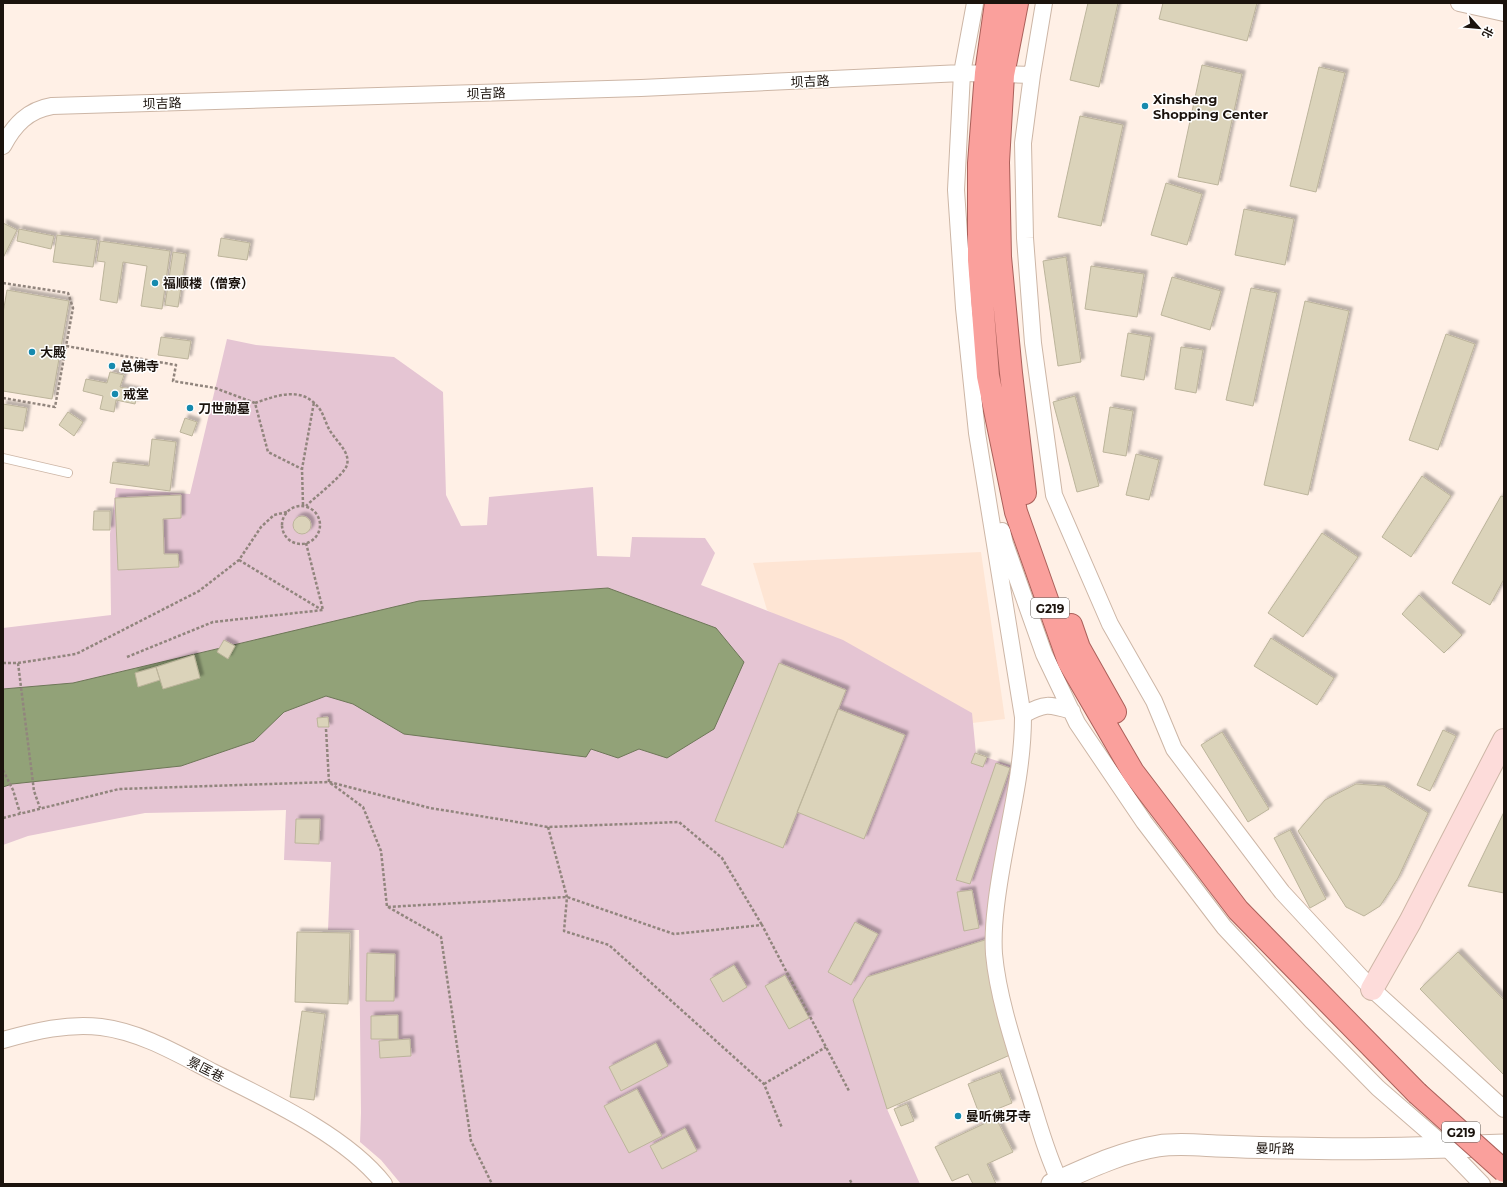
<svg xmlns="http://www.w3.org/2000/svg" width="1507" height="1187" font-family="Montserrat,'Noto Sans SC',sans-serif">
<defs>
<filter id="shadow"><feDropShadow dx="3.5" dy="-3.5" stdDeviation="1" flood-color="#0004"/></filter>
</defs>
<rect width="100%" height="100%" fill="#fff0e6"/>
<path fill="#fee5d4" d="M981 552 1005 719 964 724 767 610 753 563Z"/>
<path fill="#e5c5d3" d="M227 339 256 345 394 357 443 392 446 495 461 526 487 525 489 497 593 487 597 556 630 557 632 537 705 538 715 553 701 585 843 640 972 713 976 754 1016 767 988 939 867 977 853 1000 887 1109 920 1184H401L381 1160 360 1142 361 1113 359 930H328L331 862 284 860 286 810 145 813 28 836 3 845V628L111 615 110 534 116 488 190 494Z"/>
<path fill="#92a278" stroke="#6e7758" d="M608 588 716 628 744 662 714 729 667 758 639 749 618 758 591 749 586 757 404 734 353 704 326 696 284 712 254 741 181 766 12 784 3 787V689L73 683 419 601Z"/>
<path fill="#dbd3ba" stroke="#bcb49b" filter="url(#shadow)" d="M1088 3H1118L1099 87 1070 80Z
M1163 3H1257L1247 41 1159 19Z
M1202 65 1242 74 1218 185 1178 177Z
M1319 67 1345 73 1316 192 1290 186Z
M1080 116 1123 125 1101 226 1058 217Z
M1166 183 1202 194 1187 245 1151 235Z
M1244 209 1294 219 1285 265 1235 255Z
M3 223 17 230 3 258Z
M19 229 54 236 51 249 17 241Z
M57 235 97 240 93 267 53 262Z
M221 238 250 243 247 260 218 256Z
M100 241 170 251 162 309 141 306 147 266 123 262 117 303 100 300 105 262 97 261Z
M173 252 186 254 178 307 165 305Z
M1066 257 1081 362 1058 366 1043 261Z
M1091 266 1144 274 1137 317 1085 309Z
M1172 277 1221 291 1210 330 1161 315Z
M1251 288 1277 293 1253 406 1226 400Z
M7 290 69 301 52 399 3 391V313Z
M1305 301 1349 311 1308 495 1264 485Z
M1128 333 1151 337 1144 380 1121 376Z
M1446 334 1475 344 1438 450 1409 440Z
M161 337 191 341 188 359 158 355Z
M1181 347 1203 350 1196 393 1175 389Z
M110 372 124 375 120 387 138 391 135 404 116 400 114 412 100 409 103 396 83 391 86 379 107 383Z
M1075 396 1099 486 1077 492 1053 402Z
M3 404 27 408 23 431 3 428Z
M1110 407 1133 411 1126 456 1103 452Z
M68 412 83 422 74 436 59 425Z
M185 418 197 422 192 436 180 432Z
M152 439 176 442 170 491 110 483 113 462 149 466Z
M1136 454 1159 460 1149 500 1126 495Z
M1422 476 1451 496 1411 557 1382 537Z
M181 495V518L163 519 164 554H178L179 567 118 570 115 498Z
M1501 496 1504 497V579L1490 605 1452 583Z
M94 511H110V530H93Z
M293 525a9 9 0 1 1 18 0a9 9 0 1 1-18 0Z
M1322 533 1358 557 1303 637 1268 613Z
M1419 595 1462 635 1444 653 1402 614Z
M1271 638 1334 678 1317 705 1254 666Z
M224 640 235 646 228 659 217 652Z
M194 655 200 678 163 689 156 667Z
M779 663 846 690 783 848 715 821Z
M156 667 160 680 138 687 135 673Z
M838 709 905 735 864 839 797 812Z
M328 717 329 727H318L317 718Z
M1443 730 1456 736 1430 791 1417 785Z
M1222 732 1269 809 1248 822 1201 745Z
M975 753 987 757 983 767 971 763Z
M996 763 1010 768 970 884 956 880Z
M1356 784 1384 786 1428 813 1398 878 1380 906 1364 916 1346 907 1298 831 1325 800Z
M1504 812V893L1468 886Z
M296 819H320L319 844 295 843Z
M1290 830 1326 899 1310 908 1274 838Z
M972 890 979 928 964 931 957 892Z
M855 922 878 934 851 985 828 972Z
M297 932 350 933 348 1004 295 1002Z
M988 939 1010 1055 887 1109 853 1000 867 977Z
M1458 952 1504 1000V1075L1420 989Z
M367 953 395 954 394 1001H366Z
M734 965 747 987 723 1002 710 979Z
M785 975 809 1018 789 1029 765 986Z
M302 1011 325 1014 314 1100 290 1097Z
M398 1015V1039H371V1016Z
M410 1039 411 1056 380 1058 379 1041Z
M656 1043 668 1066 621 1091 609 1067Z
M1000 1072 1012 1103 980 1116 968 1084Z
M637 1089 662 1136 629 1153 604 1106Z
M907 1104 914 1121 901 1126 894 1109Z
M996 1118 1013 1152 987 1164 996 1184H973L968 1174 952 1181 935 1147Z
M685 1128 697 1151 662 1169 650 1146Z"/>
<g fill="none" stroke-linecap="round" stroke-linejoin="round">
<defs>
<path id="service" d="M3 458 68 473"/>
<path id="minor" d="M975 3 962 73 956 190 964 308 977 433 1023 717C1023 781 1003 842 996 906 994 922 993 938 994 954 998 998 1015 1048 1028 1090 1038 1121 1046 1154 1061 1184
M1044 3 1032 75 1023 143 1025 238 1033 343 1054 495 1110 624 1154 701 1174 749 1282 892 1372 989 1504 1109
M1459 3 1504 13
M3 146C14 125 28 110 52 106L641 88 962 73 1032 75
M1002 531 1005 544 1044 654 1077 723 1144 822 1224 927 1313 1022 1378 1088 1446 1147 1482 1184
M1023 715C1045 703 1048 704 1072 711
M3 1040C35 1031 68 1023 101 1027 141 1032 178 1054 213 1072 267 1099 347 1136 384 1184"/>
<path id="tertiary" d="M1052 1184C1086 1169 1121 1152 1158 1146 1177 1143 1197 1145 1216 1146 1241 1147 1266 1148 1291 1148 1362 1150 1433 1148 1504 1145"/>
<path id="secondary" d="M1372 989 1410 922 1504 740"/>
<path id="trunk" d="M996 3 986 73 979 163V260L988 376 1016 512 1069 662 1133 772 1238 910 1417 1093
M1017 3 1003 75 998 162 1000 257 1011 373 1025 493
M1071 625 1079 648 1115 712"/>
</defs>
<use href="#service" stroke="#cdb6a6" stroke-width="10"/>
<use href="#minor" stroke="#cdb6a6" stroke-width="18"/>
<use href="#tertiary" stroke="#cdb6a6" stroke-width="23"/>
<use href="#secondary" stroke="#cdb6a6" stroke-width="24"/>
<use href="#trunk" stroke="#ab605a" stroke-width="24"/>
<path stroke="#91857d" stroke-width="2.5" stroke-dasharray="3 2" stroke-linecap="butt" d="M3 283 68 293 73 308 66 346
M3 398 55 407 66 346 176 365 173 381 215 388 255 403 268 452 302 469
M255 403C278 395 304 385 321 411 325 418 327 428 333 435 339 444 350 453 347 465 344 475 315 497 306 506
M303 505 302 469 314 402
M282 525a19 19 0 1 1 38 0a19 19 0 1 1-38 0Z
M306 543 323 610
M239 560 322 610
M127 657 213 622 323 610
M3 663H18L76 654 199 591 239 560 261 527 274 515 287 512
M18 663 34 791 40 808
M326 729 329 782 363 807 381 851 387 907 567 897 674 934 762 925 849 1091
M3 770 13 790 20 813
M3 818 119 789 329 782 430 808 548 827 679 822 722 858 762 925
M548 827 567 897 564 931 609 945 764 1084 782 1128
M388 907 441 937 471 1141 492 1184
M764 1084 826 1047
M850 1180 852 1184"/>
<use href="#service" stroke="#fff" stroke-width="8"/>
<use href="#minor" stroke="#fff" stroke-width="16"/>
<use href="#tertiary" stroke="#fff" stroke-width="21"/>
<use href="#secondary" stroke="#fddcda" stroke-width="22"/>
<use href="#trunk" stroke="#faa09c" stroke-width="22"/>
<defs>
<path id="trunk-bridge" d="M1417 1093 1504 1171"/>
</defs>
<use href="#trunk-bridge" stroke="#ab605a" stroke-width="24" stroke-linecap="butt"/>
<use href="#trunk-bridge" stroke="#faa09c" stroke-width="22"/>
</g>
<g fill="#168aae" stroke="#fff" stroke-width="1.5">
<circle cx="1145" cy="106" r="4"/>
<circle cx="155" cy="283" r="4"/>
<circle cx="32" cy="352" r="4"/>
<circle cx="112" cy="366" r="4"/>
<circle cx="115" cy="394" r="4"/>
<circle cx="190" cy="408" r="4"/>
<circle cx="958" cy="1116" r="4"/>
</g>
<g text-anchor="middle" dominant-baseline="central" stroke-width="3" stroke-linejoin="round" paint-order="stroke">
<g fill="#fff" stroke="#5f5a56" stroke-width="1">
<rect x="1031" y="598" width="38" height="20" rx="3"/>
<rect x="1442" y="1122" width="38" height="20" rx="3"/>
</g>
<g font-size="12" font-weight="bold" fill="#1b130d">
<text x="1050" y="608">G219</text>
<text x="1461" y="1132">G219</text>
</g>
<g font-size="13" fill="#1b130d" stroke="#fff">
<text transform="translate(810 81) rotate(-3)">坝吉路</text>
<text transform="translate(486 93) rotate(-2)">坝吉路</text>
<text transform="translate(162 103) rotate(-2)">坝吉路</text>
<text transform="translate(206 1069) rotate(27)">景匡巷</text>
<text transform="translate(1275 1148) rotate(1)">曼听路</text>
</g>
<g font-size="13" font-weight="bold" fill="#1b130d" stroke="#fff" text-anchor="start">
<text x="1153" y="99">Xinsheng<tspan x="1153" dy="15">Shopping Center</tspan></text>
<text x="163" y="283">福顺楼（僧寮）</text>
<text x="40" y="352">大殿</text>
<text x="120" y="366">总佛寺</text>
<text x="123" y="394">戒堂</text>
<text x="198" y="408">刀世勋墓</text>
<text x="966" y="1116">曼听佛牙寺</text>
</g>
</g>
<rect width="1507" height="1187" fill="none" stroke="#1b130d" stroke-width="8"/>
<g transform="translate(1479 28) rotate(117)" stroke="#ffffff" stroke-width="3" paint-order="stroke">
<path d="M0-3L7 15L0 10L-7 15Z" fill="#1b130d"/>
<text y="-6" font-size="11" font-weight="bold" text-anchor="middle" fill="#1b130d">北</text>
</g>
</svg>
